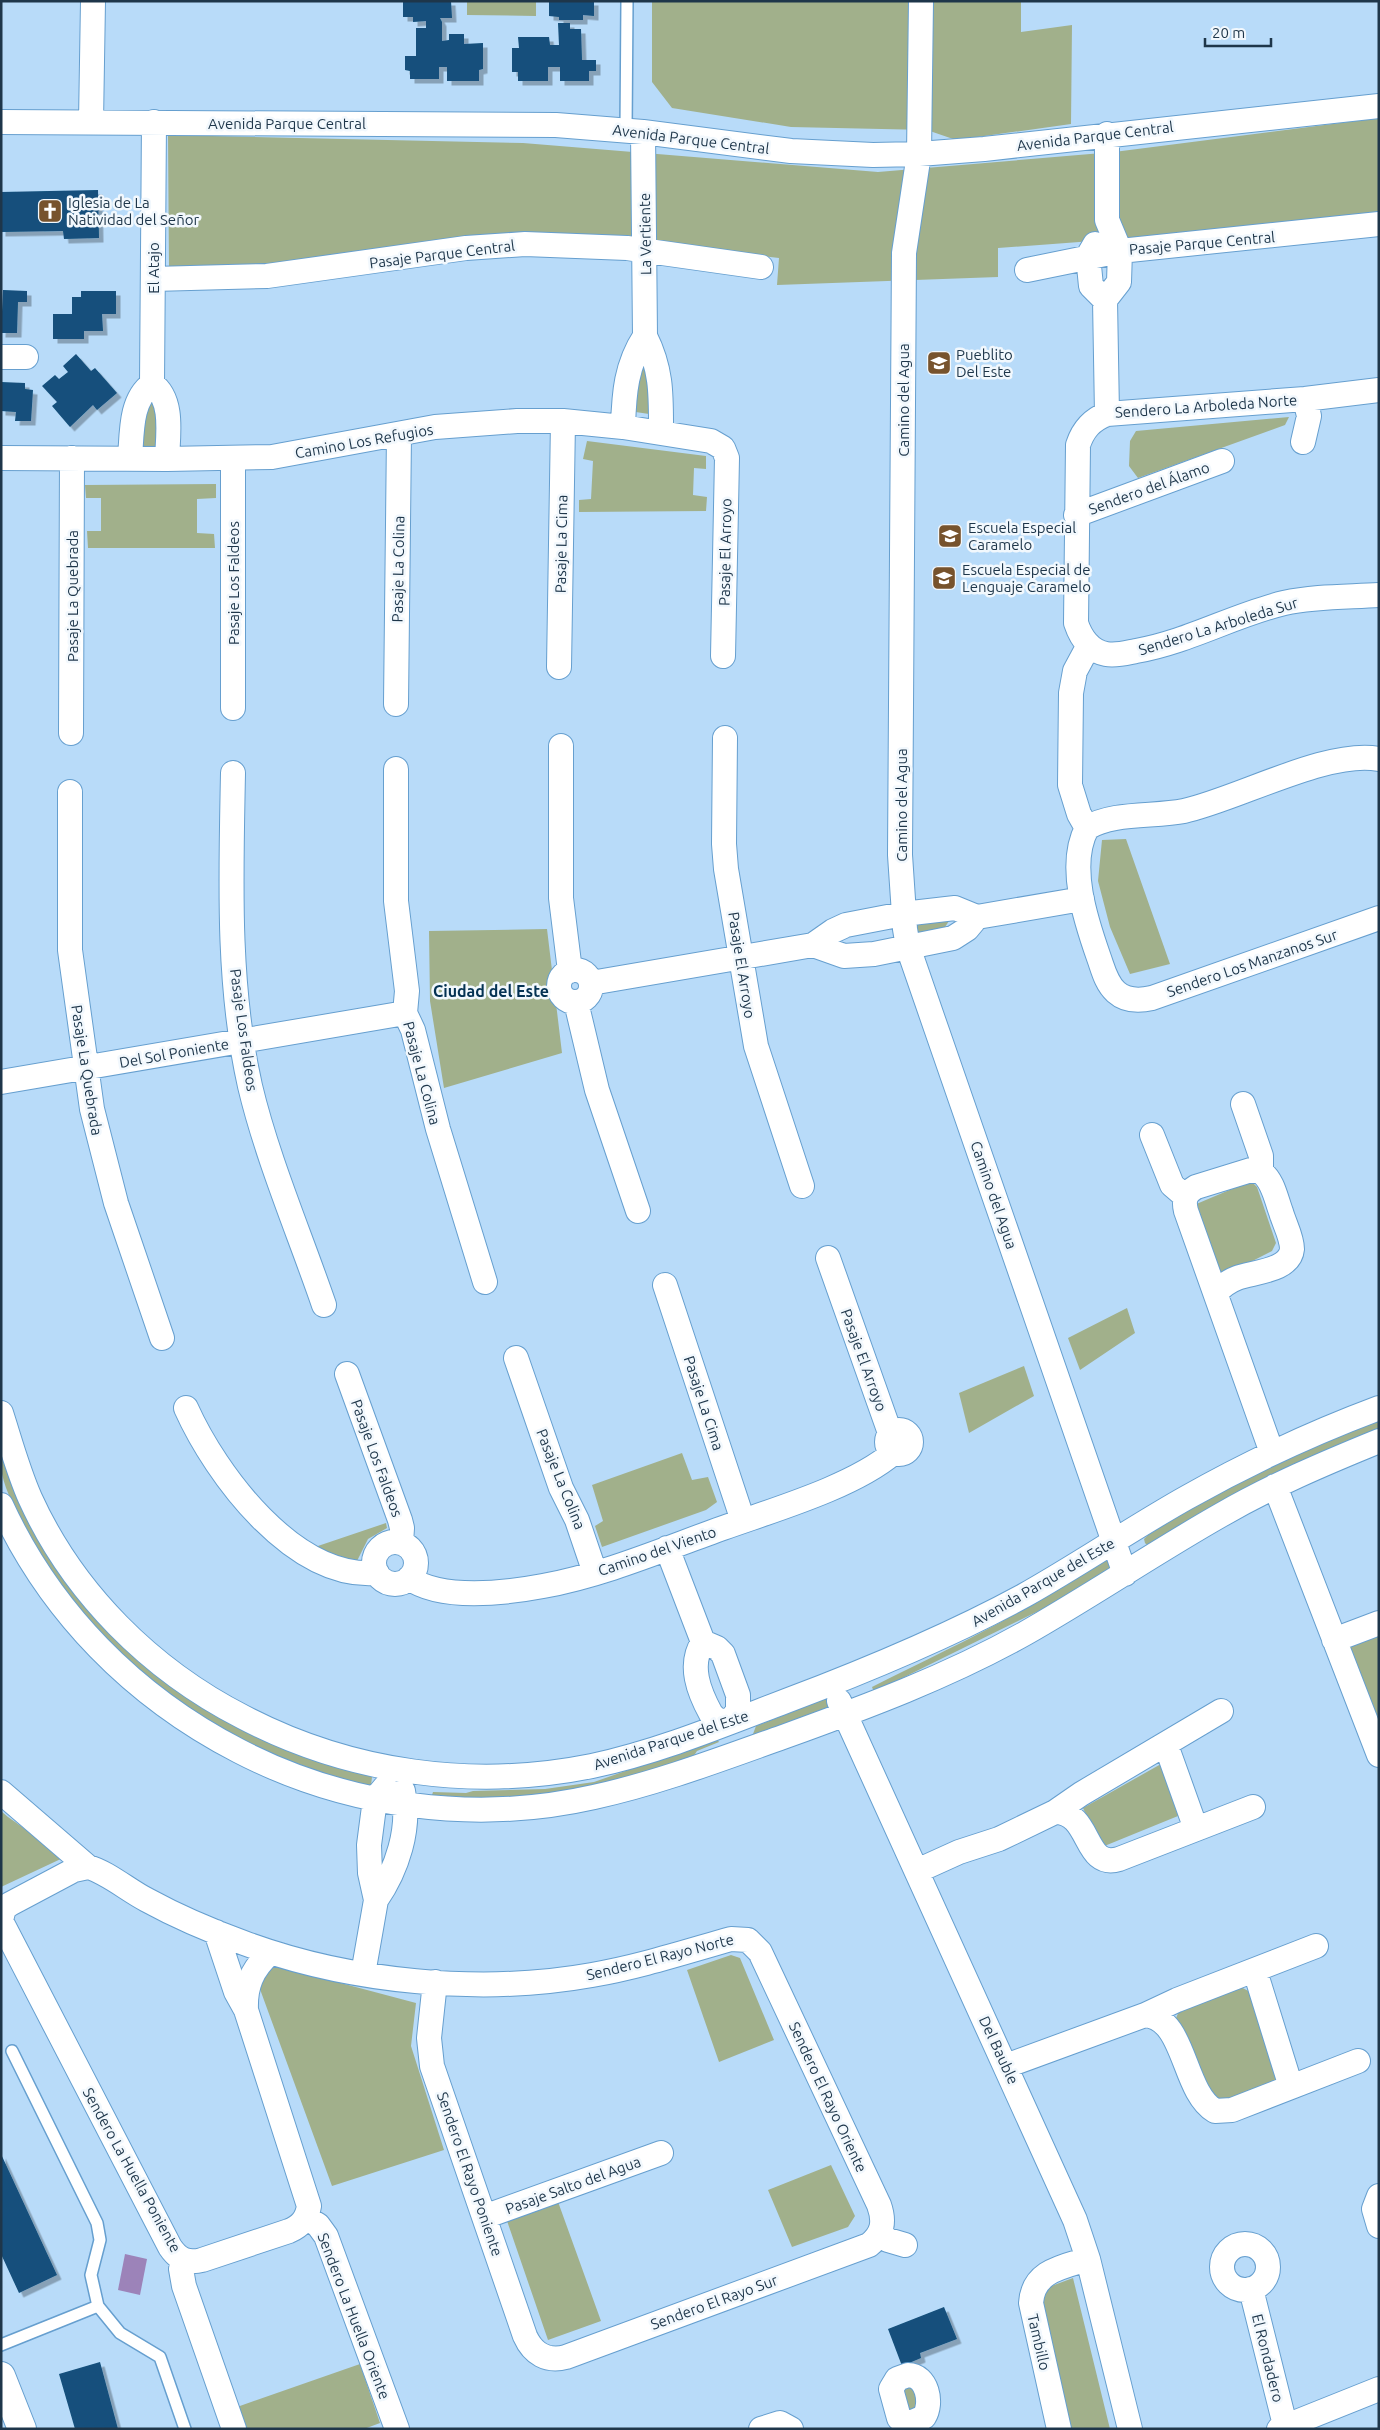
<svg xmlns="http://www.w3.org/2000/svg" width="1380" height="2430" font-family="Ubuntu,sans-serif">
<defs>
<filter id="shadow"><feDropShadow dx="4.5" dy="4.5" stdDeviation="0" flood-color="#0004"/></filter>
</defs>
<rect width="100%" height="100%" fill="#b8dbf9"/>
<path fill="#a1b08b" d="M467 1H536V16L467 15Z
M652 1H1021V32L1072 25 1071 124 956 140 927 130 791 127 672 108 652 82Z
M1379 118V212L1146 237 998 248V277L777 285 779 258 617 238 214 271 169 269 168 135 523 143 878 172 1114 152Z
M644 363 651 381 649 414 629 411Z
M155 397 164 447 137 446 142 407Z
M1289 417 1285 425 1138 478 1129 466 1130 441 1136 431Z
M587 441 706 456V469L694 468 693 495 707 497 706 511 579 512V500L591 499 593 461 583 459Z
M216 484V498L197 499V533L214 534 215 548H88L87 531H101V498H86L85 485Z
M1126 839 1170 964 1130 974 1110 927 1098 881 1102 840Z
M945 917 949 921 941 933 919 938 914 921Z
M547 929 562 1053 444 1088 430 1001 429 931Z
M1252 1182 1257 1187 1276 1243 1272 1251 1221 1277 1194 1205 1246 1183Z
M1127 1308 1135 1333 1080 1370 1068 1338Z
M1024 1366 1034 1396 969 1433 959 1393Z
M1379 1420V1431L1147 1545 1145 1543 1144 1539 1148 1535C1221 1488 1299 1453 1379 1420Z
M1 1444 131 1648 342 1766 372 1777 371 1786C343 1782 319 1772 292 1762 179 1720 89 1647 32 1539 21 1519 7 1497 2 1474 0 1465 1 1454 1 1444Z
M682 1453 692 1480 708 1477 717 1502 706 1510 602 1547 595 1526 603 1521 592 1485Z
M386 1523 387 1528 368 1539 357 1561 347 1565 312 1548Z
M1098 1560 1110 1561 1113 1568 1069 1596 874 1692 872 1687C949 1648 1030 1613 1098 1560Z
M1379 1632V1717L1370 1708 1349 1655 1350 1646Z
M830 1697 836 1706 756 1736 753 1734 756 1726Z
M717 1739 719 1742 697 1751 693 1757C661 1768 628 1783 595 1790 542 1802 486 1799 432 1795L433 1792 466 1793 473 1791 545 1789 594 1782Z
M1161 1764 1178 1816 1102 1847 1083 1808Z
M1 1811 8 1817 65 1857 1 1887Z
M731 1955 740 1958 774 2040 719 2062 687 1970Z
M269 1964 416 2003 411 2046 444 2150 332 2186 257 1981Z
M1241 1987 1252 1993 1279 2074 1276 2084 1225 2102 1210 2100 1174 2023 1179 2011Z
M831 2165 855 2216 848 2227 792 2247 768 2190Z
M557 2199 601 2321 548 2340 506 2218Z
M1073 2278 1110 2429H1068L1040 2300 1046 2288Z
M360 2364 380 2423 364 2429H244L237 2407Z
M906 2382 917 2383 923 2403 914 2418 896 2399Z"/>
<path fill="#9c83b9" d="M125 2254 147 2259 140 2295 118 2290Z"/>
<path fill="#134f7b" filter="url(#shadow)" d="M403 1H451L452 18H440L442 22V41L449 40V34H464V44L483 43V69L479 70V81H447V67H439V79H410V71L405 70V56H416V28H426V21L413 22V17H403Z
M549 1H594V16L583 15V20H559V17L549 16Z
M558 23H570V29H581L582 60H596V71H589V81H560V67H548V81H518V72H512V48H519L518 37H549L550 45H559Z
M98 190 99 238 64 239 63 231 1 232V192Z
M3 290 27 291V302H18L17 333H1Z
M81 291H116V314H102L103 331H84V339H53V314H72V297H81Z
M76 354 91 371 95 368 117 393 97 410 93 405 70 427 52 406 57 402 42 386 55 375 59 379 68 372 63 366Z
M1 382 25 383V389L33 390 31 421H15L16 412 1 411Z
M1 2154 57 2275 19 2293 1 2254Z
M944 2307 957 2339 920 2353 921 2358 902 2366 888 2329Z
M100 2362 118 2429H75L59 2374Z"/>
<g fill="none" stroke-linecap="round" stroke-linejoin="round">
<defs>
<path id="service" d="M626 130 627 1
M12 2051 97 2223 100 2240 91 2275 98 2306 120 2333 160 2357 185 2429
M1 2345 98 2306"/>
<path id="minor" d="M921 1 919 154 904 253 900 855 905 929 908 947 936 1028 1125 1574
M1 122 556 125 643 132 791 151 873 155 919 154 984 149 1379 106
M91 122 93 1
M643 132 645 336C662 370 661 395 661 432
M1095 244 1088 256 1091 286 1105 300
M1027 270 1120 251 1379 224
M153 279 267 276 466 248 525 244 627 248 761 267
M1 357H26
M152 384 154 122
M152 384C174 399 168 435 167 459
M1379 390 1305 399 1107 414C1091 420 1083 430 1078 445L1076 623C1081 638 1090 651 1106 654 1116 656 1126 653 1136 651 1188 642 1234 615 1284 603 1316 596 1347 597 1379 595
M1107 414 1105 300 1119 282 1120 251 1107 220V134
M623 427C624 393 626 365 645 336
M1303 442 1309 416 1305 399
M1 458 167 459 272 457 435 427 517 421H563L623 427 711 441 723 448 727 458 723 656
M130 459C132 433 130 400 152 384
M1076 515 1222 461
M559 667 563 421
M396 704 399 434
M233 708V459
M71 733 72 458
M725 738 724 844 726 869 756 1046 802 1186
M561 746V898L570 971
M396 769V901L407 991 405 1013 413 1030 438 1129 485 1282
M233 773C231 877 227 984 250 1086 267 1158 300 1235 324 1305
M70 792V950L92 1109 116 1203 162 1338
M1087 828C1067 865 1086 921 1099 958 1103 969 1106 983 1116 992 1126 1001 1139 1001 1152 998L1379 918
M1087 828C1112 812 1154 817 1184 811 1238 799 1328 749 1379 759
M1087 828 1079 814 1070 785 1071 693 1075 671 1089 645
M813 945 844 956 874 954 953 938 967 929 977 917
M559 986a16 16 0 1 1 32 0a16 16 0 1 1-32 0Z
M591 983 813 945 833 931 846 925 903 914 955 908 977 917 1082 899
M576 1002 597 1090 638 1211
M1 1082 405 1013
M1243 1104 1261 1156V1172
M1152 1135 1172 1185 1186 1197
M828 1258 890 1433
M665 1285 743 1521
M1216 1293C1222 1286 1229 1281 1237 1278 1253 1272 1290 1271 1292 1249 1292 1237 1284 1223 1281 1212 1276 1199 1273 1180 1261 1172L1251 1170 1196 1187C1186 1193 1183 1199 1186 1211L1272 1453
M516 1358 561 1488 577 1520 595 1573
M347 1374 400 1520 402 1528 401 1543
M186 1408C216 1475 294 1580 377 1573
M1 1413C10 1441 18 1471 30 1498 73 1593 151 1670 243 1717 350 1773 473 1790 592 1766 658 1752 723 1725 786 1701 868 1670 948 1637 1025 1595 1080 1564 1131 1529 1186 1498 1248 1463 1312 1433 1379 1408
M887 1442a12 12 0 1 1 24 0a12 12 0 1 1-24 0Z
M1275 1486 1379 1755
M1 1505C50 1612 134 1697 239 1751 347 1807 475 1824 594 1797 658 1783 721 1759 783 1737 866 1707 947 1677 1024 1634 1091 1596 1154 1553 1221 1515 1271 1486 1325 1463 1379 1441
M374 1563a21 21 0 1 1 42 0a21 21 0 1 1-42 0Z
M667 1548 703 1642
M409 1578C441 1601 506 1593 543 1586 604 1575 664 1549 723 1528 773 1510 853 1487 893 1453
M1334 1640 1379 1623
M703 1642 717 1648 723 1654 738 1695V1711L728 1723
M703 1642C688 1665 699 1692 711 1714L716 1719 728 1723
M839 1701 1075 2220 1088 2259 1130 2429
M1166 1745 1196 1829
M1 1792 88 1867
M1055 1812C1092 1812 1083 1870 1119 1859L1253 1807
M917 1871 959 1852 999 1839 1055 1812 1081 1794 1221 1711
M376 1900C397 1870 411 1828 403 1791
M1 1920 4 1908 10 1904 74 1870 88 1867C107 1872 129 1891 147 1900 178 1917 211 1931 244 1943 349 1982 481 1995 592 1975 639 1967 685 1952 731 1939L748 1940 760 1952 879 2205C885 2222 883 2234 869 2245L566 2357C547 2362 533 2354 525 2336L432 2066 429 2038 435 1982
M1 1921 170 2247C178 2259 187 2264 202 2260L289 2231C301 2226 307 2219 309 2206L246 2010 236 1992 216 1932
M1255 1971 1291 2087
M363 1974 376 1900 370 1873 369 1845 375 1799 385 1787
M246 2010C245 1986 252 1969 270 1953
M1145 2015C1186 2018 1182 2091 1215 2111L1232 2110 1358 2061
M1006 2066 1145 2015 1177 2000 1316 1946
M1379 2196 1374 2209 1379 2226
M484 2217 661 2153
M306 2218 318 2225 326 2236 397 2429
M880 2234 888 2240 905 2245
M1222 2267a23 23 0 1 1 46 0a23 23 0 1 1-46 0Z
M183 2260 181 2269 184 2286 234 2429
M1251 2289 1286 2429
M908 2375C927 2375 933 2403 924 2417L910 2423 899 2418 891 2389 897 2379Z
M761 2429 780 2423 791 2429
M1059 2429 1031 2303C1033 2271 1062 2267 1088 2259
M1279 2429 1379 2389"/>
<path id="tertiary" d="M1 2376 22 2429"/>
</defs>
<use href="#service" stroke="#669fcf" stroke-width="14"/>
<use href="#minor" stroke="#669fcf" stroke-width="26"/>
<use href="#tertiary" stroke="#669fcf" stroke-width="30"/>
<use href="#service" stroke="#fff" stroke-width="11"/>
<use href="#minor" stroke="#fff" stroke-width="24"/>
<use href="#tertiary" stroke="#fff" stroke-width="28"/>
</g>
<defs>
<symbol id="church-square" viewBox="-11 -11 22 22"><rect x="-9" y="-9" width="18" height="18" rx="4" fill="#77532d" stroke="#f2f8fd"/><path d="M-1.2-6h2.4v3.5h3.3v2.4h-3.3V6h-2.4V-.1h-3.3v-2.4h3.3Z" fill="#fff"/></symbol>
<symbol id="school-square" viewBox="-11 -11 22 22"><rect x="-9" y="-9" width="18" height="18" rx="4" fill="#77532d" stroke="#f2f8fd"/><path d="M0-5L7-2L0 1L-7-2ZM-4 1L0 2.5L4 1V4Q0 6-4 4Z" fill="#fff"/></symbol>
</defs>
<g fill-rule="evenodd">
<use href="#church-square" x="36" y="197" width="28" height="28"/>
<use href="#school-square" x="925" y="349" width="28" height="28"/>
<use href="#school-square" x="936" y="522" width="28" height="28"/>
<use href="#school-square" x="930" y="564" width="28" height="28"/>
</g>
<g text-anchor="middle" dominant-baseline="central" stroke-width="5" stroke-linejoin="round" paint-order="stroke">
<g font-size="15" fill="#1e364a" stroke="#f2f8fd">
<text x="287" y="123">Avenida Parque Central</text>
<text transform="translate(1095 136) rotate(-7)">Avenida Parque Central</text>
<text transform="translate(691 139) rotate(7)">Avenida Parque Central</text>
<text transform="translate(645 234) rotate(-91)">La Vertiente</text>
<text transform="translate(1202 243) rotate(-5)">Pasaje Parque Central</text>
<text transform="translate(442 254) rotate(-7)">Pasaje Parque Central</text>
<text transform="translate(153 268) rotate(-90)">El Atajo</text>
<text transform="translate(903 400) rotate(-90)">Camino del Agua</text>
<text transform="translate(1206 406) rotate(-4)">Sendero La Arboleda Norte</text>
<text transform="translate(364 441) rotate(-10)">Camino Los Refugios</text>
<text transform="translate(1149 488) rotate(-20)">Sendero del Álamo</text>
<text transform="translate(561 544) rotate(-89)">Pasaje La Cima</text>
<text transform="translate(725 552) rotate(-89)">Pasaje El Arroyo</text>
<text transform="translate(398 569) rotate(-89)">Pasaje La Colina</text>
<text transform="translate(233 583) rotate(-90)">Pasaje Los Faldeos</text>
<text transform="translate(72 596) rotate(-90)">Pasaje La Quebrada</text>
<text transform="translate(1218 626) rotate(-17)">Sendero La Arboleda Sur</text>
<text transform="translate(901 805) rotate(-90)">Camino del Agua</text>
<text transform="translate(1252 963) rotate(-19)">Sendero Los Manzanos Sur</text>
<text transform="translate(742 965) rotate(81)">Pasaje El Arroyo</text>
<text transform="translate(244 1030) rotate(82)">Pasaje Los Faldeos</text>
<text transform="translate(174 1053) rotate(-10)">Del Sol Poniente</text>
<text transform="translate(87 1070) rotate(81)">Pasaje La Quebrada</text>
<text transform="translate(422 1073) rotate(75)">Pasaje La Colina</text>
<text transform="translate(994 1195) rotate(71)">Camino del Agua</text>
<text transform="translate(864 1360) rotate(70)">Pasaje El Arroyo</text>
<text transform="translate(704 1403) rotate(72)">Pasaje La Cima</text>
<text transform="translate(377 1458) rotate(70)">Pasaje Los Faldeos</text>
<text transform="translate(561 1479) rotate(68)">Pasaje La Colina</text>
<text transform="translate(657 1551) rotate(-19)">Camino del Viento</text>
<text transform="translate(1043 1582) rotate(-30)">Avenida Parque del Este</text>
<text transform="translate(671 1740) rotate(-18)">Avenida Parque del Este</text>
<text transform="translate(660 1957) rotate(-14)">Sendero El Rayo Norte</text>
<text transform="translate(999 2050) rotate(65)">Del Bauble</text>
<text transform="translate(828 2097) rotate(65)">Sendero El Rayo Oriente</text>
<text transform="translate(132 2170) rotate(61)">Sendero La Huella Poniente</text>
<text transform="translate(470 2174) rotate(71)">Sendero El Rayo Poniente</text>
<text transform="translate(573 2185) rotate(-20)">Pasaje Salto del Agua</text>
<text transform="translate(714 2302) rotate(-20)">Sendero El Rayo Sur</text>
<text transform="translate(354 2316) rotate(69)">Sendero La Huella Oriente</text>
<text transform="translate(1039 2342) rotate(77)">Tambillo</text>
<text transform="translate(1268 2358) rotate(76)">El Rondadero</text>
</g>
<g font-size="15" fill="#1e364a" stroke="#f2f8fd" text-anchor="start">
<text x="68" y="202">Iglesia de La<tspan x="68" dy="17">Natividad del Señor</tspan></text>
<text x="956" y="354">Pueblito<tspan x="956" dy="17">Del Este</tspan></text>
<text x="968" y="527">Escuela Especial<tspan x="968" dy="17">Caramelo</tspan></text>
<text x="962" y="569">Escuela Especial de<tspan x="962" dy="17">Lenguaje Caramelo</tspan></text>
</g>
<g font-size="16" font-weight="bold" fill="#043253" stroke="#f2f8fd">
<text x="491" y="991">Ciudad del Este</text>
</g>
</g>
<rect width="1380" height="2430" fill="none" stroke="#1e364a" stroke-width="5"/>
<path d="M1205 38v8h66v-8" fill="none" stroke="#1e364a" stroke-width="2.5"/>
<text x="1212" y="38" font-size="15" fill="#1e364a" stroke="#f2f8fd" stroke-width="4" paint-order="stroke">20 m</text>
</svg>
